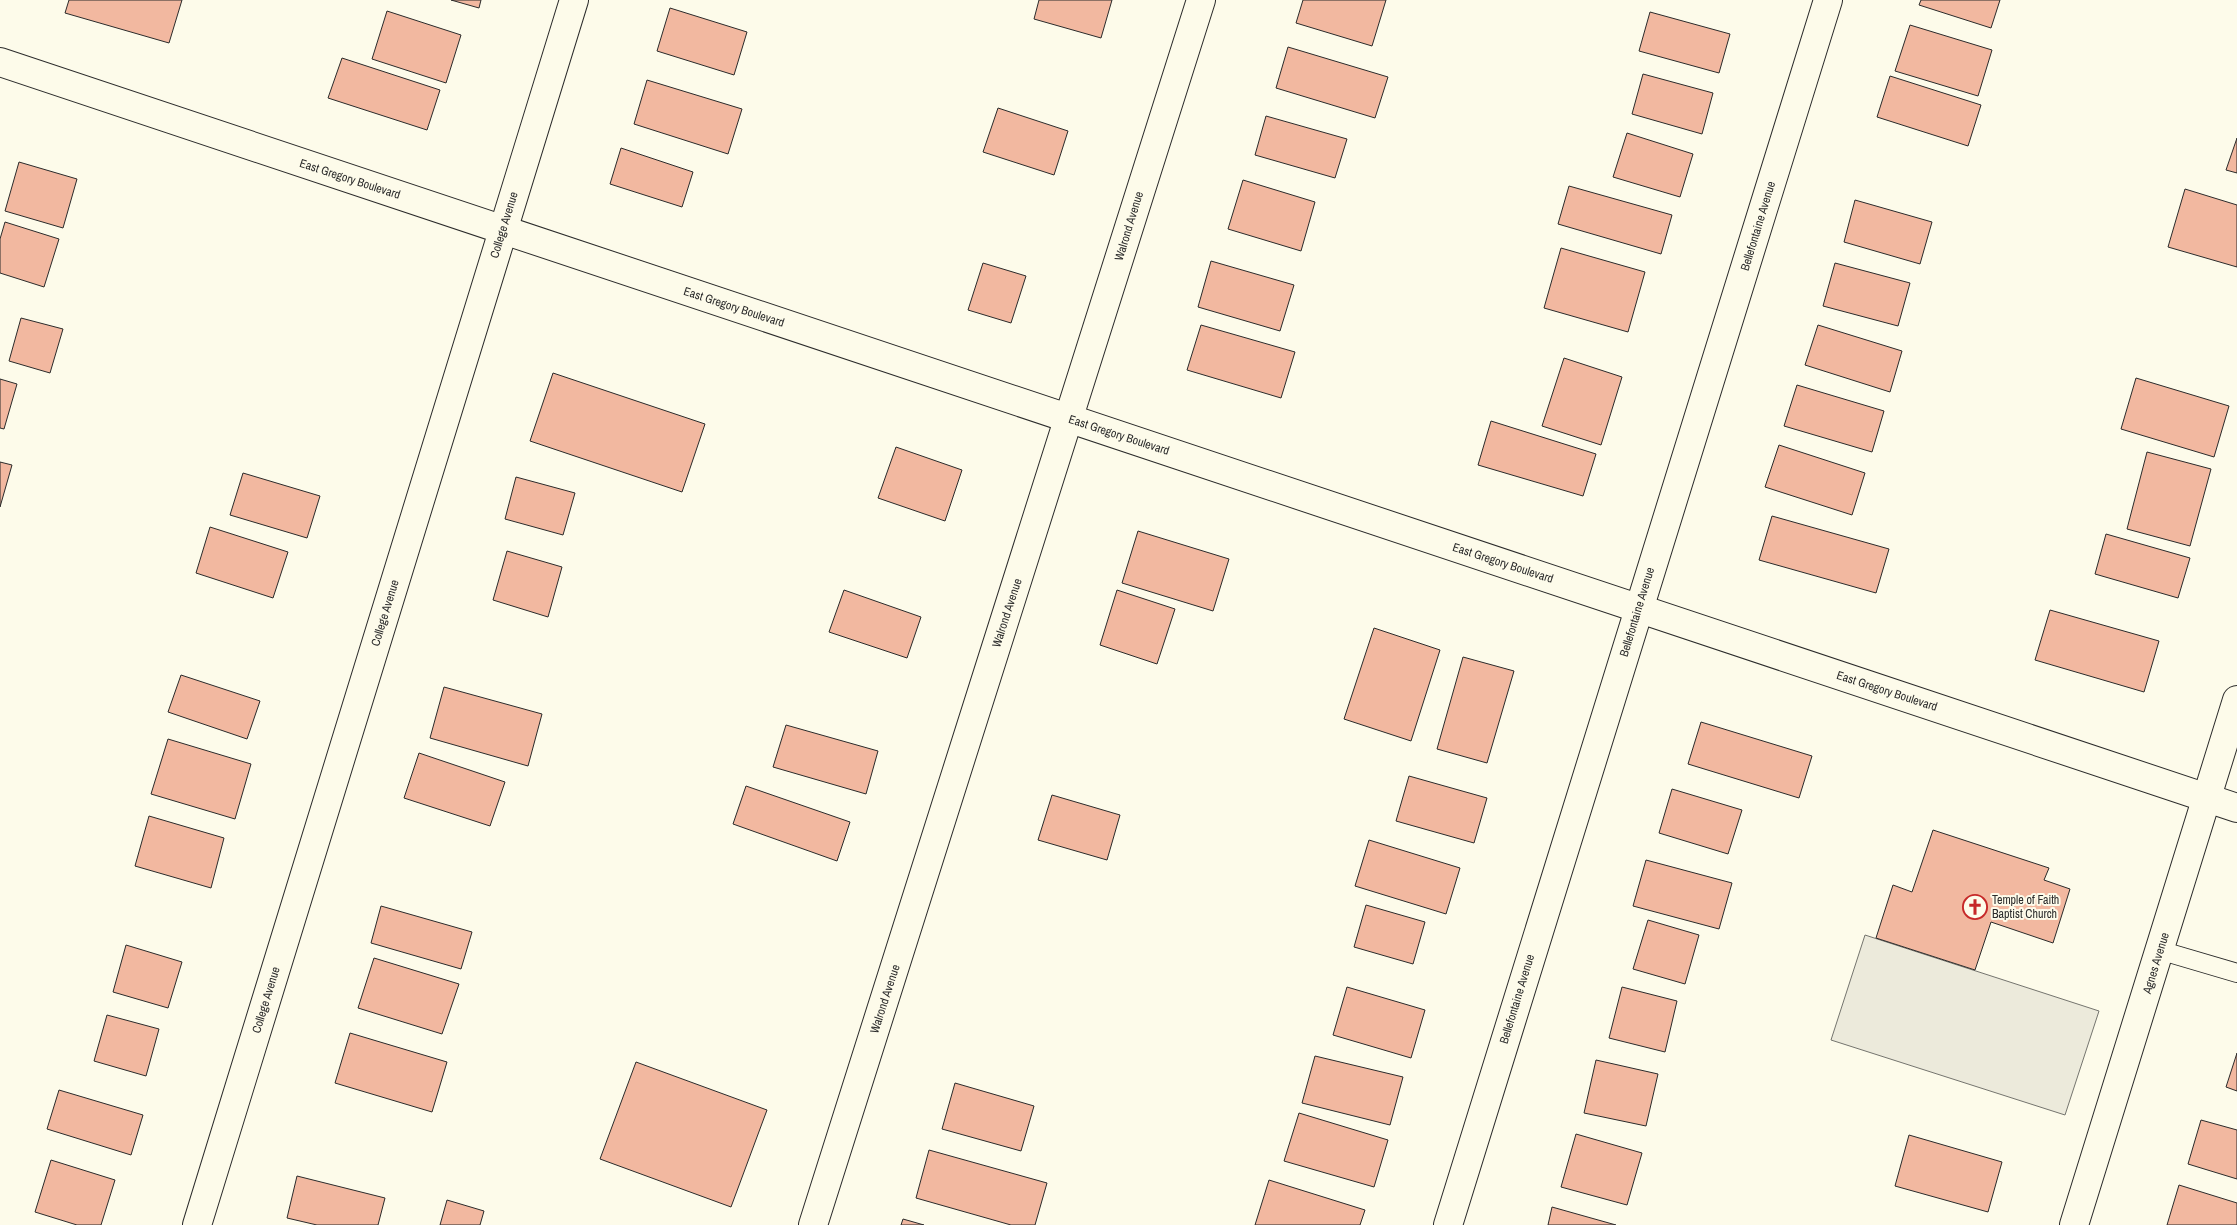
<svg xmlns="http://www.w3.org/2000/svg" width="2237" height="1225" font-family="'Archivo Narrow',sans-serif">
<rect width="100%" height="100%" fill="#fdfbea"/>
<path fill="#eceadb" stroke="#74746e" d="M1865 935 2099 1011 2065 1115 1831 1040Z"/>
<path fill="#f2b8a0" stroke="#2b2b2b" d="M69 0H182L169 43 65 13Z
M451 0H481L479 8Z
M1039 0H1112L1101 38 1034 19Z
M1303 0H1386L1372 46 1296 23Z
M1921 0H2000L1991 28 1919 5Z
M670 8 747 32 734 75 657 51Z
M387 11 461 35 446 83 372 59Z
M1650 12 1730 34 1719 73 1639 51Z
M1910 25 1992 50 1978 96 1895 71Z
M1288 47 1388 77 1375 118 1276 88Z
M342 58 440 90 427 130 328 98Z
M1643 74 1713 93 1702 134 1632 114Z
M1890 76 1981 105 1968 146 1877 117Z
M647 80 742 109 728 154 634 124Z
M998 108 1068 131 1054 175 983 152Z
M1266 116 1347 139 1335 178 1255 155Z
M1627 133 1693 154 1680 197 1613 177Z
M2237 138V173L2226 170Z
M621 148 693 172 682 207 610 184Z
M19 162 77 179 63 228 5 211Z
M1243 180 1315 202 1301 251 1228 229Z
M1569 186 1672 215 1661 254 1558 224Z
M2185 189 2237 205V267L2168 247Z
M1855 200 1932 222 1920 264 1844 242Z
M5 222 59 239 44 287 0 273V239Z
M1561 248 1645 272 1628 332 1544 308Z
M1211 261 1294 285 1280 331 1198 307Z
M983 263 1026 276 1011 323 968 310Z
M1835 263 1910 283 1898 326 1823 306Z
M21 318 63 329 50 373 9 361Z
M1201 325 1295 352 1281 398 1187 370Z
M1818 325 1902 351 1890 392 1805 365Z
M1564 358 1622 377 1601 445 1542 426Z
M553 373 705 424 682 492 530 441Z
M2136 378 2229 406 2214 457 2121 429Z
M0 379 17 384 4 429 0 428Z
M1797 385 1884 411 1872 452 1784 426Z
M1491 421 1596 454 1583 496 1478 465Z
M1779 445 1865 473 1852 515 1765 487Z
M896 447 962 470 945 521 878 498Z
M2147 452 2211 469 2190 546 2127 529Z
M0 462 12 465 0 507Z
M243 473 320 496 307 538 230 515Z
M516 477 575 493 563 535 505 519Z
M1772 516 1889 549 1876 593 1759 560Z
M210 527 288 552 273 598 196 573Z
M1138 531 1229 559 1213 611 1122 583Z
M2106 534 2190 558 2178 598 2095 574Z
M507 551 562 567 548 617 493 600Z
M844 590 921 617 907 658 829 632Z
M1117 590 1175 609 1157 664 1100 645Z
M2050 610 2159 641 2144 692 2035 660Z
M1374 628 1440 650 1411 741 1344 719Z
M1463 657 1514 671 1487 763 1437 749Z
M181 675 260 701 247 739 168 712Z
M444 687 542 714 528 766 430 738Z
M1701 722 1812 756 1799 798 1688 764Z
M786 725 878 751 866 794 773 767Z
M168 739 251 764 235 819 151 794Z
M419 753 505 782 490 826 404 798Z
M1409 776 1487 798 1474 843 1396 821Z
M746 786 850 822 837 861 733 824Z
M1672 789 1742 810 1728 854 1659 833Z
M1052 795 1120 815 1107 860 1038 840Z
M149 816 224 838 211 888 135 866Z
M1933 830 2049 868 2044 880 2070 889 2053 943 1991 922 1975 970 1876 938 1893 885 1912 892Z
M1369 840 1460 868 1446 914 1355 886Z
M1646 860 1732 883 1719 929 1633 906Z
M1366 905 1425 922 1413 964 1354 947Z
M381 906 472 932 461 969 371 943Z
M1648 920 1699 935 1685 984 1633 969Z
M126 945 182 962 168 1008 113 992Z
M374 958 459 984 442 1034 358 1008Z
M1347 987 1425 1010 1411 1058 1333 1035Z
M1622 987 1677 1001 1665 1052 1609 1038Z
M107 1015 159 1029 146 1076 94 1061Z
M350 1033 447 1062 432 1112 335 1083Z
M2237 1053V1091L2226 1087Z
M1315 1056 1403 1077 1390 1125 1302 1103Z
M1596 1060 1658 1074 1646 1126 1584 1113Z
M636 1062 767 1110 731 1207 600 1159Z
M955 1083 1034 1106 1021 1151 942 1129Z
M59 1090 143 1115 131 1155 47 1129Z
M1299 1113 1388 1140 1374 1187 1284 1161Z
M2201 1120 2237 1130V1179L2188 1164Z
M1576 1134 1642 1153 1627 1205 1561 1187Z
M1909 1135 2002 1162 1988 1212 1895 1186Z
M929 1150 1047 1183 1035 1225H1011L916 1198Z
M51 1160 115 1180 101 1225H77L35 1212Z
M297 1176 385 1198 378 1225H317L287 1218Z
M1269 1180 1365 1210 1360 1225H1255Z
M2179 1185 2237 1203V1225H2167Z
M447 1200 484 1211 480 1225H440Z
M1552 1207 1616 1225H1548Z
M903 1219 924 1225H901Z"/>
<g fill="none" stroke-linecap="round" stroke-linejoin="round">
<defs>
<path id="lane" d="M2159 950 2237 973"/>
<path id="street" d="M197 1225 574 0
M813 1225 1201 0
M1448 1225 1828 0
M2074 1225 2237 700"/>
<path id="secondary" d="M0 62 2237 808"/>
</defs>
<use href="#lane" stroke="#2b2b2b" stroke-width="20"/>
<use href="#street" stroke="#2b2b2b" stroke-width="30"/>
<use href="#secondary" stroke="#2b2b2b" stroke-width="30"/>
<use href="#lane" stroke="#fdfbea" stroke-width="18"/>
<use href="#street" stroke="#fdfbea" stroke-width="28"/>
<use href="#secondary" stroke="#fdfbea" stroke-width="28"/>
</g>
<defs>
<symbol id="church-ring" viewBox="-11 -11 22 22"><circle r="9.5" fill="#fdfbea" stroke="#c62828" stroke-width="1.5"/><path d="M-1.2-6h2.4v3.5h3.3v2.4h-3.3V6h-2.4V-.1h-3.3v-2.4h3.3Z" fill="#c62828"/></symbol>
</defs>
<g fill-rule="evenodd">
<use href="#church-ring" x="1961" y="893" width="28" height="28"/>
</g>
<g text-anchor="middle" dominant-baseline="central" stroke-width="4" stroke-linejoin="round" paint-order="stroke">
<g font-size="12" fill="#2b2b2b" stroke="#fdfbea">
<text transform="translate(350 179) rotate(18)">East Gregory Boulevard</text>
<text transform="translate(504 225) rotate(-73)">College Avenue</text>
<text transform="translate(1129 226) rotate(-73)">Walrond Avenue</text>
<text transform="translate(1758 226) rotate(-73)">Bellefontaine Avenue</text>
<text transform="translate(734 307) rotate(18)">East Gregory Boulevard</text>
<text transform="translate(1119 435) rotate(18)">East Gregory Boulevard</text>
<text transform="translate(1503 563) rotate(18)">East Gregory Boulevard</text>
<text transform="translate(1637 612) rotate(-73)">Bellefontaine Avenue</text>
<text transform="translate(385 613) rotate(-73)">College Avenue</text>
<text transform="translate(1007 613) rotate(-72)">Walrond Avenue</text>
<text transform="translate(1887 691) rotate(18)">East Gregory Boulevard</text>
<text transform="translate(2156 963) rotate(-73)">Agnes Avenue</text>
<text transform="translate(885 999) rotate(-72)">Walrond Avenue</text>
<text transform="translate(1517 999) rotate(-73)">Bellefontaine Avenue</text>
<text transform="translate(266 1000) rotate(-73)">College Avenue</text>
</g>
<g font-size="12" fill="#2b2b2b" stroke="#fdfbea" text-anchor="start">
<text x="1992" y="900">Temple of Faith<tspan x="1992" dy="14">Baptist Church</tspan></text>
</g>
</g>
</svg>
